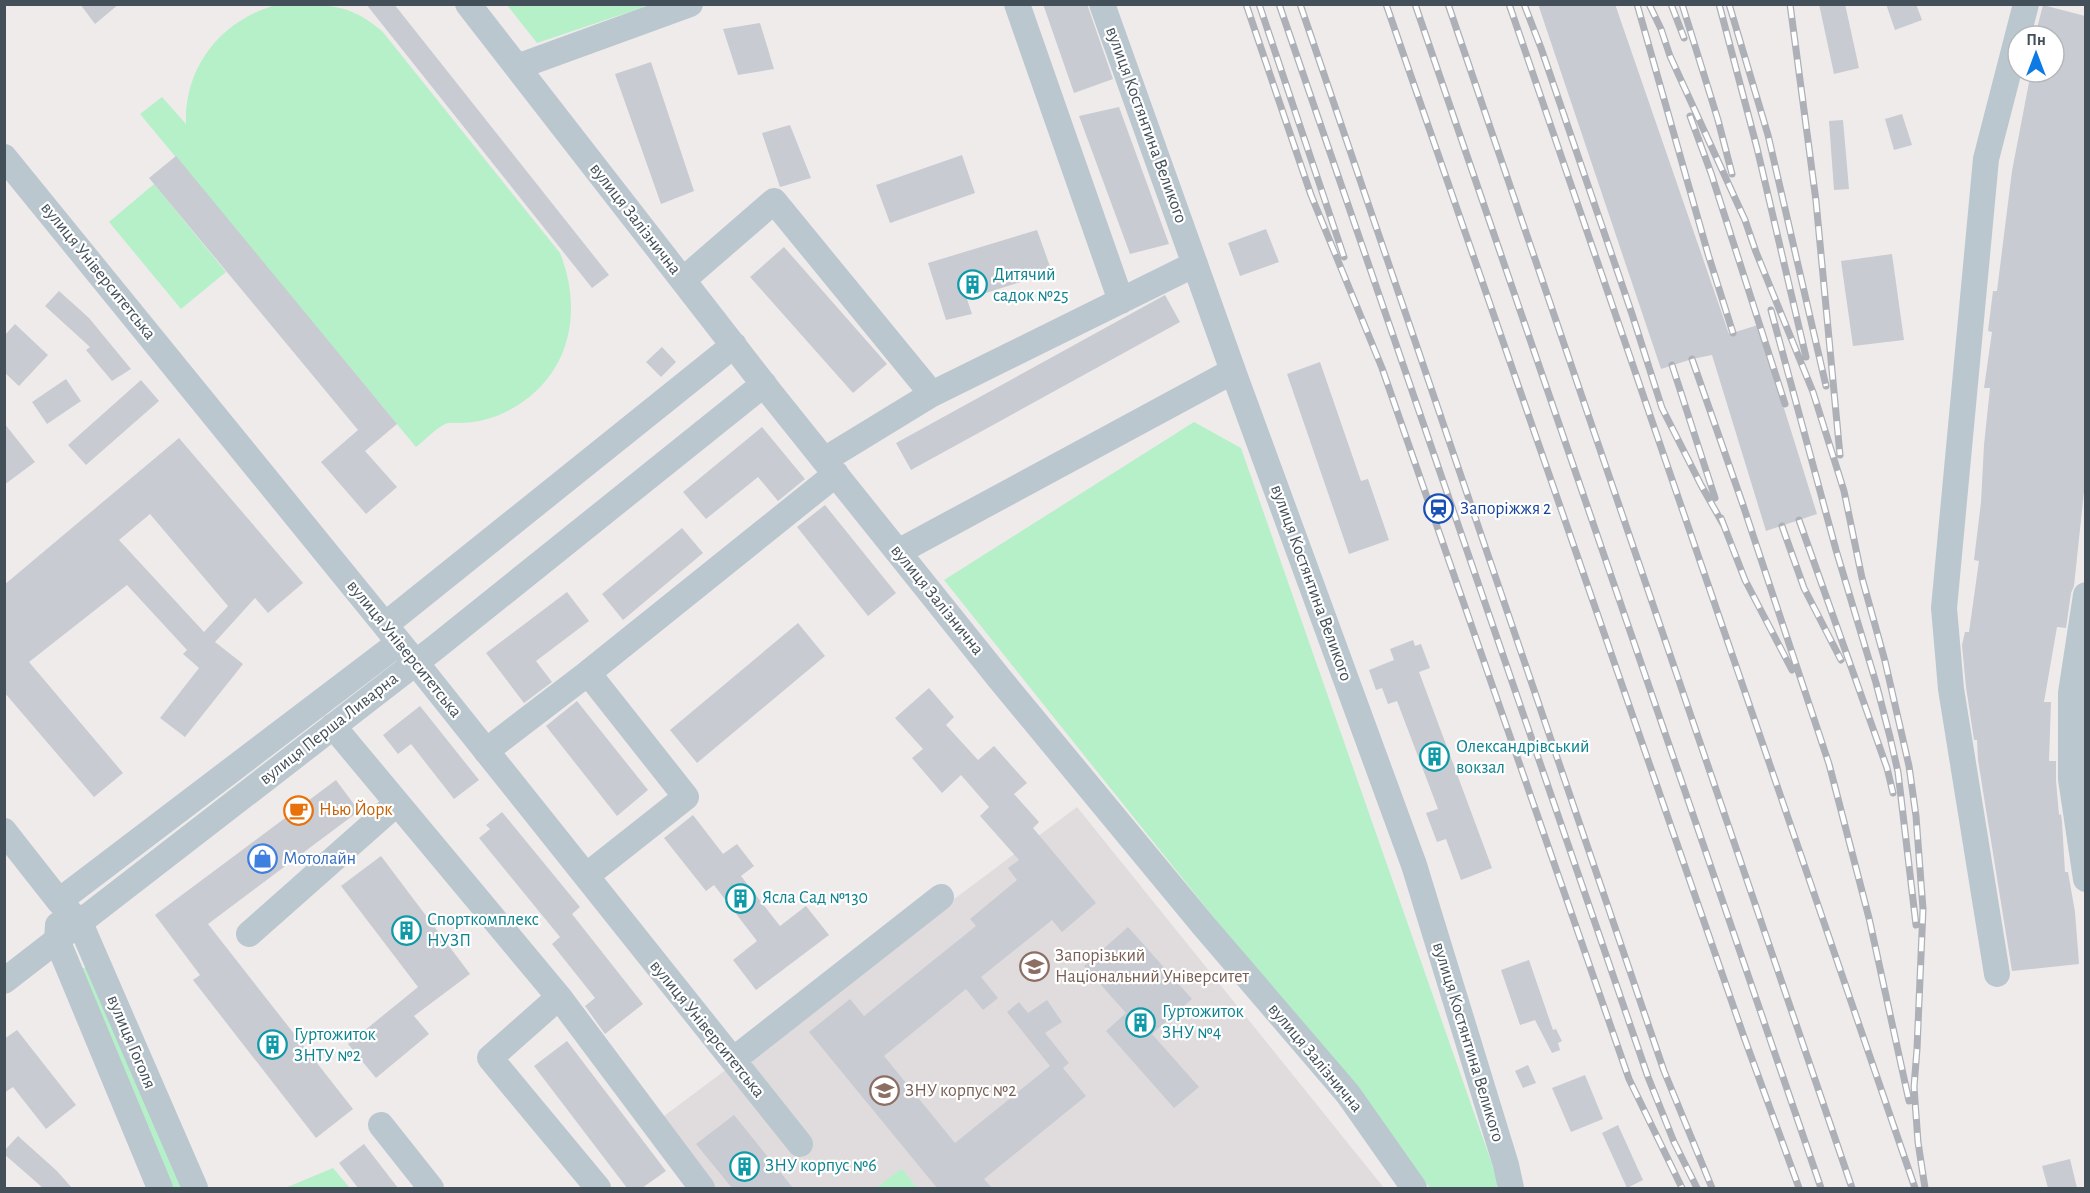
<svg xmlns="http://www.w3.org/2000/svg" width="2090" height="1193" font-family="'Alegreya Sans',sans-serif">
<rect width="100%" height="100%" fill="#efebeb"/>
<path fill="#e0dcdd" d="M1077 807 1384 1188H699L652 1125Z"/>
<path fill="#b5f0c8" d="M643 4 644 7 537 43 507 5Z
M276 5C321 5 346 0 382 31L560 253C586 319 566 386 499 415 487 420 472 423 459 423 454 423 449 422 445 424 435 429 425 440 416 447L140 114 162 97 186 124C184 66 222 20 276 5Z
M154 184 226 272 181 309 109 222Z
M1194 422 1241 448 1499 1184 1495 1188H1430L944 580Z
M89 966 185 1188H172L82 976 83 968Z
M333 1168 350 1188H285Z
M902 1169 917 1188H876L901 1169Z"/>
<path fill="#c8cbd1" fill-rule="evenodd" d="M80 4H119L95 24Z
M366 4H394L609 275 592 288Z
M1043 4H1087L1113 79 1074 93Z
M1538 4H1615L1729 334 1758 325 1817 514 1766 531 1712 355 1692 359 1661 369Z
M1819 4H1845L1859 68 1834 74Z
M1886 4H1916L1922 20 1895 30Z
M2043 5 2085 16V482L2074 586 2071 593 2066 628 2057 627 2044 702H2051L2049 761H2056V781L2059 815 2061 814 2062 822 2065 872H2068L2075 912 2079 964 2012 971 1978 760 1977 740H1974L1966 687 1962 645 1965 632H1969L1979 561 1974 560 1981 502 1984 445 1990 388H1984L1992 332 1988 331 1993 291H1997L2012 171 2031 72H2054V36H2035Z
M760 23 774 69 738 75 723 29Z
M651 62 694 191 661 204 615 74Z
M1119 107 1169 244 1130 254 1079 116Z
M1902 114 1912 145 1894 150 1885 119Z
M1843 120 1849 189 1834 190 1829 121Z
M790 125 811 178 780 187 762 133Z
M962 155 975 193 890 223 876 185Z
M176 156 397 424 365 451 397 487 366 514 321 462 358 430 149 178Z
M1266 229 1279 262 1240 276 1228 243Z
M1037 230 1052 272 967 299 972 314 946 320 928 263Z
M784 247 887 364 853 393 750 277Z
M1892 254 1904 340 1853 346 1841 261Z
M59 291 89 318 131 369 112 381 86 350 90 347 45 306Z
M1165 295 1180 322 911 470 896 443Z
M15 324 48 355 19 386 4 372V336Z
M662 347 676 362 661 377 646 362Z
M1320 362 1361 481 1368 479 1389 540 1349 554 1287 374Z
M66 379 81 401 47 424 32 402Z
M141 380 159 401 86 465 68 445Z
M4 423 35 462 4 485Z
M762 427 805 479 778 501 758 477 706 519 683 492Z
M179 438 303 583 268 613 255 598 215 642 243 664 185 737 160 718 199 668 183 654 187 650 127 585 29 662 123 773 94 797 4 692V585ZM150 514 228 606 204 632 119 540Z
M825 505 896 593 868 616 797 527Z
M682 528 703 553 623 620 602 594Z
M567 592 589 621 536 661 552 682 524 703 486 653Z
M798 623 825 656 697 763 670 730Z
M1413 640 1415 646 1421 644 1430 668 1419 672 1492 868 1461 880 1446 839 1437 842 1426 813 1438 809 1397 701 1388 704 1382 688 1376 690 1369 670 1394 660 1390 649Z
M929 688 954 717 946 725 978 760 994 746 1027 783 1014 794 1039 822 1033 828 1096 903 1062 932 1052 920 981 977 998 998 983 1010 966 989 884 1056 955 1143 1050 1066 1007 1012 1019 1002 1028 1013 1047 1000 1062 1022 1045 1033 1069 1063 1063 1068 1086 1096 984 1179 992 1188H937L809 1032 850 999 864 1016 976 926 970 919 1017 880 1008 868 1019 860 980 816 989 807 961 775 942 793 912 758 923 749 895 718Z
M577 701 648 790 617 816 546 726Z
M420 706 479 780 454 799 411 744 398 754 383 735Z
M336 780 359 811 208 924 353 1109 316 1138 193 980 200 975 155 915Z
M502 812 580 907 572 914 643 1004 605 1034 585 1006 595 998 552 944 560 937 479 838 490 829 486 825Z
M693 815 723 854 737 844 754 866 741 876 780 926 806 906 829 935 756 990 733 960 757 941 714 885 706 891 664 838Z
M381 856 470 974 414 1016 429 1034 376 1078 348 1044 418 987 341 886Z
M1128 927 1192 999 1152 1034 1199 1087 1174 1108 1106 1031 1126 1013 1084 966Z
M1529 960 1553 1030 1556 1029 1562 1041 1558 1043 1560 1050 1552 1053 1535 1020 1520 1025 1501 970Z
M17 1030 76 1105 46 1129 13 1087 4 1093V1039Z
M567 1041 666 1171 642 1188H627L534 1066Z
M1528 1065 1536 1083 1523 1088 1515 1071Z
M1585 1075 1603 1119 1571 1132 1552 1088Z
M734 1115 793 1188H732L696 1144Z
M1618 1125 1643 1180 1627 1188 1602 1133Z
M18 1136 57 1171 72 1188H43L4 1154V1151Z
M364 1144 398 1188H358L339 1163Z
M2070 1159 2077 1188H2048L2042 1166Z"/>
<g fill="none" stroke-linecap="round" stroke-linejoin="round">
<path stroke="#bbc7cf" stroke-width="26" d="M468 4 772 395 999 678 1204 926 1348 1094 1414 1188
M1017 4 1121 301
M1102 4 1233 371 1414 865 1506 1165 1511 1188
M517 67 690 4
M4 157 424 673 800 1144
M683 280 774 201 932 394
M824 460 932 394 1195 264
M898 552 1233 371
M2086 595 2071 693V779L2086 879
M385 625 734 345
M588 673 836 474
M333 726 559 997 490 1058 598 1188
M486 751 588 673 686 797 586 876
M4 831 59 901 80 923 195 1188
M59 901 388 651
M58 925 57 940 160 1188
M249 934 397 803
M1997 974 1951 689 1944 608 1986 159 2026 4
M4 981 436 647 764 384
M559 997 702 1188
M733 1060 941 897
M381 1125 431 1188"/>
<defs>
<path id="rail" d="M1246 4 1311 195 1382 368 1629 1079 1682 1188
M1259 4 1344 257
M1279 4 1648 1077 1674 1142 1697 1188
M1300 4 1664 1071 1712 1188
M1386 4 1744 1037 1799 1188
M1415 4 1821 1188
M1448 4 1852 1188
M1509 4 1915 1188
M1524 4 1541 48 1632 314 1662 408 1701 485 1723 524
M1637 4 1708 254 1733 333
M1649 4 1661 29 1670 56 1745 220 1756 252 1813 392 1844 491 1862 578 1885 661 1909 766 1916 816 1923 909 1917 1049 1914 1087 1918 1142 1925 1188
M1671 4 1684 38
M1682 4 1718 120 1732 174
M1719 4 1757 148 1806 357
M1729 4 1768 135 1826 386
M1790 4 1816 201 1840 455
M1690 116 1711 173 1785 404
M1771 310 1836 550 1876 683 1890 737 1898 772 1916 925
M1692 359 1743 505 1829 764 1869 918 1909 1101
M1672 365 1715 498
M1721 518 1745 580 1792 670
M1799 520 1887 768 1893 793
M1782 526 1804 588 1841 660"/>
</defs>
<use href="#rail" stroke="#adb1b7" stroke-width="7"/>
<use href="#rail" stroke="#fff" stroke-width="4.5" stroke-dasharray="14" stroke-linecap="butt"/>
</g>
<defs>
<symbol id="building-ring" viewBox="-11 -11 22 22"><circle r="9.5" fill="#fff" stroke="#0f9aa8" stroke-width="1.5"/><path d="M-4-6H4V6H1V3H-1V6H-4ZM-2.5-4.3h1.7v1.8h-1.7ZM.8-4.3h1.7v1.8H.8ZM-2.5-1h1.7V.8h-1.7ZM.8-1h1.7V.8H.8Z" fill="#0f9aa8"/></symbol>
<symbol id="station-ring" viewBox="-11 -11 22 22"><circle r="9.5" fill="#fff" stroke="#1a4fb4" stroke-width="1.5"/><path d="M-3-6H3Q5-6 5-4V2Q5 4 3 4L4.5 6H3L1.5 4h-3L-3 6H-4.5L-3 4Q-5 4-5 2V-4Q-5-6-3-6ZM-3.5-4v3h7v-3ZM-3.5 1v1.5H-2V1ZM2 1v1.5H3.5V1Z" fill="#1a4fb4"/></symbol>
<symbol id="cafe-ring" viewBox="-11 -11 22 22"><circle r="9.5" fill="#fff" stroke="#e8710a" stroke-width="1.5"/><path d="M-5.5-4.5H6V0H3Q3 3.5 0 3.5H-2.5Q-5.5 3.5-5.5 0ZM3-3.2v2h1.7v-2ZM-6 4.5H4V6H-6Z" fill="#e8710a"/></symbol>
<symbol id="shop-ring" viewBox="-11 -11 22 22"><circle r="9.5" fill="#fff" stroke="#3f7fe0" stroke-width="1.5"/><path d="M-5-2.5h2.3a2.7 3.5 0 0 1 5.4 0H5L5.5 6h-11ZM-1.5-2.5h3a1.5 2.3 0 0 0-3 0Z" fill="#3f7fe0"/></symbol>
<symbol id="university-ring" viewBox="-11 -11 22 22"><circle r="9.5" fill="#fff" stroke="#8d6e63" stroke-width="1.5"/><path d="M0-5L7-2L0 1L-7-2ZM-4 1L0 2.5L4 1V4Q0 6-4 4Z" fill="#8d6e63"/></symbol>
</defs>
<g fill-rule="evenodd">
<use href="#building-ring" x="956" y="268" width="33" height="33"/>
<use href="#station-ring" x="1422" y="492" width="33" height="33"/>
<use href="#building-ring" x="1418" y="740" width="33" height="33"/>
<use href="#cafe-ring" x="282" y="794" width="33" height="33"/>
<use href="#shop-ring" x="246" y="842" width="33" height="33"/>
<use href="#building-ring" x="724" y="882" width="33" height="33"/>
<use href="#building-ring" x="390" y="914" width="33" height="33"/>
<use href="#university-ring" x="1018" y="950" width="33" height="33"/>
<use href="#building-ring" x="1124" y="1006" width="33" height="33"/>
<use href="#building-ring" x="256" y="1028" width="33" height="33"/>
<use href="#university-ring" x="868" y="1074" width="33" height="33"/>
<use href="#building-ring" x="728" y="1150" width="33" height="33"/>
</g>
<g text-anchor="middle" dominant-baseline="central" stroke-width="4.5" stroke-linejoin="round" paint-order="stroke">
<g font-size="18" fill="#43505a" stroke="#fff">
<text transform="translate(1146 125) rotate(70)">вулиця Костянтина Великого</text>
<text transform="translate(635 219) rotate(52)">вулиця Залізнична</text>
<text transform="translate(98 271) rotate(51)">вулиця Університетська</text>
<text transform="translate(1311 583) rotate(70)">вулиця Костянтина Великого</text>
<text transform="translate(937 600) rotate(51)">вулиця Залізнична</text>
<text transform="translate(404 649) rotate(51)">вулиця Університетська</text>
<text transform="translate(329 729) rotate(-38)">вулиця Перша Ливарна</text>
<text transform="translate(707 1029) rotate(51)">вулиця Університетська</text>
<text transform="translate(131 1042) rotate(67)">вулиця Гоголя</text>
<text transform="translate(1468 1042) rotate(73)">вулиця Костянтина Великого</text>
<text transform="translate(1315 1058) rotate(50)">вулиця Залізнична</text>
</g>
<g font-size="18" fill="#0d838f" stroke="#fff" text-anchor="start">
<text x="993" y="275">Дитячий<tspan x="993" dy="21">садок №25</tspan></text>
<text x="1456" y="747">Олександрівський<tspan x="1456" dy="21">вокзал</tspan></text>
<text x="762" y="898">Ясла Сад №130</text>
<text x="427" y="920">Спорткомплекс<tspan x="427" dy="21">НУЗП</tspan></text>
<text x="1162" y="1012">Гуртожиток<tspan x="1162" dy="21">ЗНУ №4</tspan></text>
<text x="294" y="1035">Гуртожиток<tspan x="294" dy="21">ЗНТУ №2</tspan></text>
<text x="765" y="1166">ЗНУ корпус №6</text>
</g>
<g font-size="18" fill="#164399" stroke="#fff" text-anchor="start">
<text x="1460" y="509">Запоріжжя 2</text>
</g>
<g font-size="18" fill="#c56008" stroke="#fff" text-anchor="start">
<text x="319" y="810">Нью Йорк</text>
</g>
<g font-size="18" fill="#366cbe" stroke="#fff" text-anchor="start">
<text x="283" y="859">Мотолайн</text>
</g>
<g font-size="18" fill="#785e54" stroke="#fff" text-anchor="start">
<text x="1055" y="956">Запорізький<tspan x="1055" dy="21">Національний Університет</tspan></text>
<text x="905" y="1091">ЗНУ корпус №2</text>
</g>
</g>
<rect width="2090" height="1193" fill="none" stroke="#43505a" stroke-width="12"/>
<g transform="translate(2036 54)"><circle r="28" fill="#ffffff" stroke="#b4b9bd" stroke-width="1.5"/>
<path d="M0-4.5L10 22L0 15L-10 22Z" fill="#0e7ae5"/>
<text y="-9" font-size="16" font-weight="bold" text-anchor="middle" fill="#43505a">Пн</text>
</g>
</svg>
